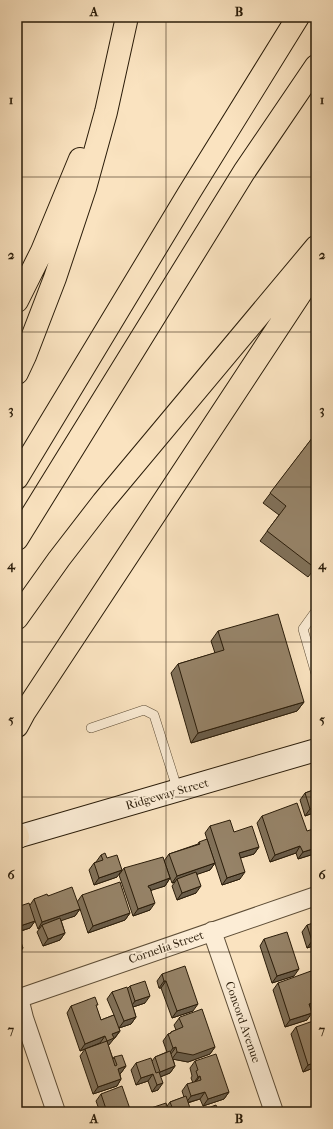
<svg xmlns="http://www.w3.org/2000/svg" width="333" height="1129" font-family="'IM FELL French Canon',serif">
<rect width="100%" height="100%" fill="#fae3c0"/>
<filter id="stains"><feTurbulence type="fractalNoise" baseFrequency=".005" numOctaves="4"/><feColorMatrix values="0 0 0 0 .2 0 0 0 0 .09 0 0 0 0 .02 0 0 0 .5 -.17"/></filter>
<radialGradient id="worn" r=".72"><stop offset=".6" stop-color="#630" stop-opacity="0"/><stop offset="1" stop-color="#630" stop-opacity=".3"/></radialGradient>
<g fill="none" stroke-linecap="round" stroke-linejoin="round">
<defs>
<path id="lane" d="M316 611 303 629 316 674
M91 728 144 710 154 715 178 791"/>
<path id="street" d="M212 931 274 1112
M19 998 24 1018 56 1112
M17 999 316 896"/>
<path id="secondary" d="M17 837 316 750"/>
<path id="highway" d="M17 301 42 251 80 159
M17 373 25 356 55 278 85 188 106 112 127 17
M17 478 189 193 298 17
M17 539 244 172 316 66
M17 618 59 559 103 502 316 247
M17 726 24 713 316 270
M17 834 18 837"/>
</defs>
<use href="#lane" stroke="#5e4e37" stroke-width="10"/>
<use href="#street" stroke="#5e4e37" stroke-width="20"/>
<use href="#secondary" stroke="#2a1c09" stroke-width="24"/>
<use href="#highway" stroke="#2a1c09" stroke-width="24"/>
<use href="#lane" stroke="#fcedd6" stroke-width="9"/>
<use href="#street" stroke="#fcedd6" stroke-width="18"/>
<use href="#secondary" stroke="#fcedd6" stroke-width="22"/>
<use href="#highway" stroke="#fae3c0" stroke-width="22"/>
</g>
<path fill="#817159" stroke="#2a1c09" d="M316 433V567L308 577 260 541 279 515 263 503Z
M218 631 304 702 297 711 191 743 171 673 178 664 215 653 211 641Z
M316 789V812L305 816 300 800 305 793Z
M262 816 307 831 314 854 298 859 296 853 270 862 257 823Z
M210 826 234 832 259 847 254 854 240 858V879L222 885 205 833Z
M199 842 215 863 210 870 197 874 196 893 177 900 172 886 175 882 172 883 164 861 169 854 198 844Z
M101 855 107 858 117 877 94 885 89 870 94 863 96 862Z
M124 868 170 878 165 886 151 890 150 910 133 916 119 875Z
M82 895 130 913 125 920 88 933 80 909 75 916 61 920 65 933 60 940 43 946 37 932 40 928 38 929 35 921 30 928 18 932V955L17 907 30 905 34 899 48 896 77 902Z
M307 925 316 945 307 948 302 932Z
M264 939 294 976 272 983 260 946Z
M162 974 193 1011 172 1018 161 988H159L157 981Z
M278 983 316 985V1007L311 1009 307 1020 285 1027 273 990Z
M130 986 145 1003 133 1007 136 1017 131 1024 119 1028 120 1031 115 1038 113 1039 108 1045 113 1059 114 1057 126 1066 121 1073 120 1074 121 1079 117 1086 93 1094 80 1056 85 1049 100 1044V1043L80 1051 67 1013 71 1006 96 1007 101 1020 114 1015 107 999 112 992 127 989Z
M180 1017 215 1047 210 1054 188 1062 173 1059 175 1066 170 1073 160 1077 158 1090 152 1092 148 1081 136 1085 131 1070 136 1063 152 1061 155 1057 167 1052 163 1041 168 1034H170L171 1032 176 1030 174 1025Z
M296 1027 316 1067 303 1072 291 1034Z
M195 1061 229 1092 224 1099 203 1106 200 1099 188 1103 190 1112H148L151 1108 167 1106 170 1102 184 1097 182 1091 187 1084 193 1083 191 1078 192 1076 190 1068Z
M101 1094 130 1109 133 1112H100L96 1101Z
M316 1096V1112L312 1101Z"/>
<path fill="#695c49" stroke="#2a1c09" d="M304 702 297 711 191 743 198 733Z
M316 806V812L305 816 310 809Z
M300 846 296 853 270 862 275 855Z
M259 847 254 854 234 860 239 853Z
M316 848V851L314 854 298 859 303 852Z
M215 863 210 870 178 881 177 879 175 882 172 883 177 876Z
M122 870 117 877 94 885 99 878Z
M245 872 240 879 222 885 227 878Z
M170 878 165 886 143 893 148 886Z
M201 886 196 893 177 900 182 893Z
M155 903 150 910 133 916 138 909Z
M80 909 75 916 43 927 42 925 40 928 38 929 42 922Z
M130 913 125 920 88 933 93 926Z
M35 921 30 928 17 932V927Z
M65 933 60 940 43 946 48 939Z
M316 939V945L307 948 312 941Z
M23 948 18 955 17 956V950Z
M299 969 294 976 272 983 277 976Z
M164 981H166L161 988H159Z
M150 996 145 1003 130 1008 135 1001Z
M316 1002V1007L304 1011 309 1004Z
M198 1004 193 1011 172 1018 177 1011Z
M312 1013 307 1020 285 1027 290 1020Z
M136 1017 131 1024 119 1028 124 1021Z
M120 1031 109 1045 102 1048 112 1034Z
M105 1036 100 1043 80 1051 85 1044Z
M176 1047 171 1054 168 1055 173 1048Z
M215 1047 210 1054 188 1062 172 1059 177 1052Z
M316 1062V1067L303 1072 308 1065Z
M126 1066 121 1073 113 1076 118 1069Z
M175 1066 170 1073 155 1079 160 1072Z
M153 1074 148 1081 136 1085 141 1078Z
M200 1076 195 1083 193 1084 198 1077Z
M121 1079 117 1086 93 1094 98 1087Z
M163 1083 158 1090 152 1092 157 1085Z
M205 1092 200 1099 186 1103 191 1096Z
M229 1092 224 1099 203 1106 208 1099Z"/>
<path fill="#968368" stroke="#2a1c09" d="M316 433V566L315 568 267 531 286 506 270 493Z
M278 614 304 702 198 733 178 664 224 650 218 631Z
M316 789V806L310 809 305 793Z
M297 803 307 831 313 829 316 837V848L303 852 300 846 275 855 262 816Z
M230 820 234 832 252 826 259 847 239 853 245 872 227 878 210 826Z
M207 839 215 863 177 876 169 854 200 844 199 842Z
M105 853 107 858 117 855 122 870 99 878 94 863 103 860 101 855Z
M163 857 170 878 148 886 149 888H150L155 903 138 909 124 868Z
M196 872 201 886 182 893 177 879Z
M120 882 130 913 93 926 82 895Z
M72 887 80 909 42 922 34 899 47 894 48 896Z
M29 903 35 921 17 927V907Z
M60 918 65 933 48 939 42 925Z
M316 922V939L312 941 307 925Z
M17 930 23 948 17 950Z
M287 932 299 969 277 976 264 939Z
M185 966 198 1004 177 1011 166 981H164L162 974Z
M311 971 316 985V1002L309 1004 312 1013 290 1020 278 983Z
M145 981 150 996 135 1001 130 986Z
M127 987 136 1017 124 1021 112 992Z
M95 997 98 1005H96L101 1020 114 1015 120 1031 112 1034 114 1038 107 1041 105 1036 85 1044 71 1006Z
M202 1009 215 1047 193 1055 177 1052 176 1047 173 1048 168 1034 171 1033V1032L183 1027 179 1018 180 1017Z
M316 1020V1062L308 1065 296 1027Z
M107 1041 115 1066 117 1065 114 1057 122 1055 126 1066 118 1069 121 1079 98 1087 85 1049Z
M170 1051 175 1066 160 1072 155 1057Z
M216 1054 229 1092 208 1099 205 1092 191 1096 187 1084 201 1080 200 1076 198 1077 196 1071 198 1070 195 1061Z
M151 1058 156 1073 159 1072 163 1083 157 1085 153 1074 141 1078 136 1063Z
M122 1086 130 1109 131 1108 133 1112H107L101 1094Z
M186 1096 191 1111 187 1112H174L170 1102Z
M166 1103 169 1112H152L151 1108Z
M216 1105 219 1112H197Z"/>
<path fill="none" stroke="#2a1c09" stroke-width="1" stroke-opacity="0.55" d="M166 17V1112M17 177H316M17 332H316M17 487H316M17 642H316M17 797H316M17 952H316"/>
<g text-anchor="middle" dominant-baseline="central" stroke-width="3.5" stroke-linejoin="round" paint-order="stroke">
<g font-size="12" fill="#2a1c09" stroke="#fcedd6">
<text transform="translate(167 794) rotate(-16)">Ridgeway Street</text>
<text transform="translate(166 947) rotate(-19)">Cornelia Street</text>
<text transform="translate(243 1022) rotate(71)">Concord Avenue</text>
</g>
</g>
<rect width="333" height="1129" fill="none" stroke="#fae3c0" stroke-width="44"/>
<rect x="22" y="22" width="289" height="1085" fill="none" stroke="#2a1c09" stroke-width="1.5"/>
<g font-size="13" text-anchor="middle" font-weight="bold" fill="#2a1c09">
<text x="94" y="16">A</text>
<text x="239" y="16">B</text>
<text x="11" y="104">1</text>
<text x="322" y="104">1</text>
<text x="11" y="259">2</text>
<text x="322" y="259">2</text>
<text x="11" y="414">3</text>
<text x="322" y="414">3</text>
<text x="11" y="569">4</text>
<text x="322" y="569">4</text>
<text x="11" y="724">5</text>
<text x="322" y="724">5</text>
<text x="11" y="879">6</text>
<text x="322" y="879">6</text>
<text x="11" y="1034">7</text>
<text x="322" y="1034">7</text>
<text x="94" y="1123">A</text>
<text x="239" y="1123">B</text>
</g>
<rect width="100%" height="100%" filter="url(#stains)"/>
<rect width="100%" height="100%" fill="url(#worn)"/>
</svg>
